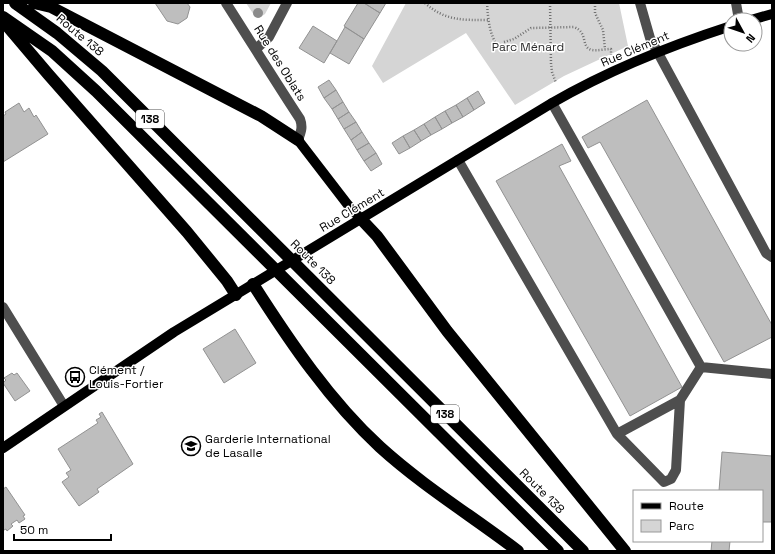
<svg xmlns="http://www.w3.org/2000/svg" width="775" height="554" font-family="'Space Grotesk',sans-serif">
<rect width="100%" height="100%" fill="#fff"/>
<path fill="#d5d5d5" d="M246 3H271L265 14 259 18 254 15Z
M406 3H619L628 46 564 76 515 105 466 33 383 83 372 66Z"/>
<path fill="#bebebe" stroke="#929292" d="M155 3H187L190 7 187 18 178 24 167 21Z
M358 3H364L380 13 364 39 344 26Z
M364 3H386L380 13Z
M313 26 337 41 324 63 299 48Z
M345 27 364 39 349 64 330 53Z
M329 80 336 90 324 98 318 87Z
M336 90 343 102 332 109 324 98Z
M478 91 485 103 474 110 467 98Z
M467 98 474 110 463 117 456 105Z
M647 100 772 325V337L724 362 600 142 588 148 582 137Z
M343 102 349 112 338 119 332 109Z
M19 103 24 112 29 108 34 117 36 115 48 134 3 162V116L6 114 5 112Z
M456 105 463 117 452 123 445 111Z
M445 111 452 123 442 129 435 117Z
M349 112 356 122 344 129 338 119Z
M435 117 442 129 431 135 424 124Z
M356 122 362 132 351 140 344 129Z
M424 124 431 135 421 141 414 130Z
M414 130 421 141 410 148 403 136Z
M362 132 369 143 357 150 351 140Z
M403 136 410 148 399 154 392 143Z
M369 143 376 153 364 161 357 150Z
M562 144 571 161 559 166 682 387 630 416 496 181Z
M376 153 382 164 371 171 364 161Z
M235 329 256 363 224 383 203 349Z
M12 373 14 375 17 373 30 391 15 401 3 383 6 380 4 378Z
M102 412 133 464 97 489 99 492 79 506 62 482 69 477 66 473 71 470 58 449 98 423 96 420 101 417 99 414Z
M722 452 772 456V522H762V491H719Z
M6 487 25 515 23 516 25 519 19 523 17 520 11 524 13 526 7 531 6 529 4 530 3 529V489Z
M712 541H730L729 551H711Z"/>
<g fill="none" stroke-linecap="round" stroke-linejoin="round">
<path stroke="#707070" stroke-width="2.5" stroke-dasharray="1 2" stroke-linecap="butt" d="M425 3C445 21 463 20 488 20
M487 3C488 18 489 33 497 45
M550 3 551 64 552 72 556 83
M595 3V13L603 30 605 49
M504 42 514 39 531 28 574 27C589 33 580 47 592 50 597 51 605 49 611 49V55"/>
<path stroke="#4e4e4e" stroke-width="10" d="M226 3C251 42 275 81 300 119 303 127 301 132 298 140
M640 3 650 38 766 253 772 257
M736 3 739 20
M256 49 269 37 287 3
M552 103 701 367 772 374
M458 160 617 434 680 400 701 367
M3 307 64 406
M617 434 664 482 671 479 676 470 680 400"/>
<path stroke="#000" stroke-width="10" d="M751 20 772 14
M298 140 348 205 361 219
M3 448 174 332 552 103C609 70 669 46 731 26"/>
<path stroke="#000" stroke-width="12" d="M15 3 57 33 102 71 583 551
M34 3 51 7 261 116 298 140
M3 17 52 51 96 91 558 551
M3 21 48 74 187 232 227 281 236 295
M361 219 377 236 447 331 625 551
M253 284C290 342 330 401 380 447 423 486 472 516 518 551"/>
</g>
<circle fill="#8b8b8b" cx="258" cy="13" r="5"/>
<defs>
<symbol id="bus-ring" viewBox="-11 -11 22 22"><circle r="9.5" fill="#fff" stroke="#000" stroke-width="1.5"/><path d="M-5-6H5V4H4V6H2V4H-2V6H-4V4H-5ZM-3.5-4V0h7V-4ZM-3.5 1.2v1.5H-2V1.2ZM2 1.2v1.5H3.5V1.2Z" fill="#000"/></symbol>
<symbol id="school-ring" viewBox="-11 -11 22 22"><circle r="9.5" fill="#fff" stroke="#000" stroke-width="1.5"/><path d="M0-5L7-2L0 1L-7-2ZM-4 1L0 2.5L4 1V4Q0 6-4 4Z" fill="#000"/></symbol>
</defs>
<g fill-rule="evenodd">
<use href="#bus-ring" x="64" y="366" width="22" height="22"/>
<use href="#school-ring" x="180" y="435" width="22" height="22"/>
</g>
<g text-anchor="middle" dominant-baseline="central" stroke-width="3" stroke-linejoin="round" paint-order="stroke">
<g fill="#fff" stroke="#4c4c4c" stroke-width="1">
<rect x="136" y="110" width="28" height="18" rx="3"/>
<rect x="431" y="405" width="28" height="18" rx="3"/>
</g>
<g font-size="11" font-weight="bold" fill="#000">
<text x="150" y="119">138</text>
<text x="445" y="414">138</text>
</g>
<g font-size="12" fill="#000" stroke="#fff">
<text transform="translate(80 35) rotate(40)">Route 138</text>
<text transform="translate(635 49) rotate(-23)">Rue Clément</text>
<text transform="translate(280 63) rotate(58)">Rue des Oblats</text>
<text transform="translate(352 210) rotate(-31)">Rue Clément</text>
<text transform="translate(313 262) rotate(45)">Route 138</text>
<text transform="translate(542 491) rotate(45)">Route 138</text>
</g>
<g font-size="12" fill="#2c2c2c" stroke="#fff">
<text x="528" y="47">Parc Ménard</text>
</g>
<g font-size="12" fill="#000" stroke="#fff" text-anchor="start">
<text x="89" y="370">Clément /<tspan x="89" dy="14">Louis-Fortier</tspan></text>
<text x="205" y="439">Garderie International<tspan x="205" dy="14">de Lasalle</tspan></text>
</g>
</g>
<rect width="775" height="554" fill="none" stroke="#000000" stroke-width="8"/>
<rect x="633" y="490" width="130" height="52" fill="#ffffff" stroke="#999999"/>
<rect x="641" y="503" width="20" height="6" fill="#000000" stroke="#999999"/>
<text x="669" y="510" font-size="12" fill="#000000">Route</text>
<rect x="641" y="520" width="20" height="12" fill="#d5d5d5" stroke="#999999"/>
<text x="669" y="530" font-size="12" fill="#000000">Parc</text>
<g transform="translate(743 32) rotate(130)"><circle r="19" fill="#ffffff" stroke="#999999"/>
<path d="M0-3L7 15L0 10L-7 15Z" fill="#000000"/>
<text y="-6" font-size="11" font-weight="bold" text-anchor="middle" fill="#000000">N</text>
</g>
<path d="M14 534v6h97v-6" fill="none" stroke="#000000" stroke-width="2"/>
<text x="20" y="534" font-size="12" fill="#000000" stroke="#ffffff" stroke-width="3" paint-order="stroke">50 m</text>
</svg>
